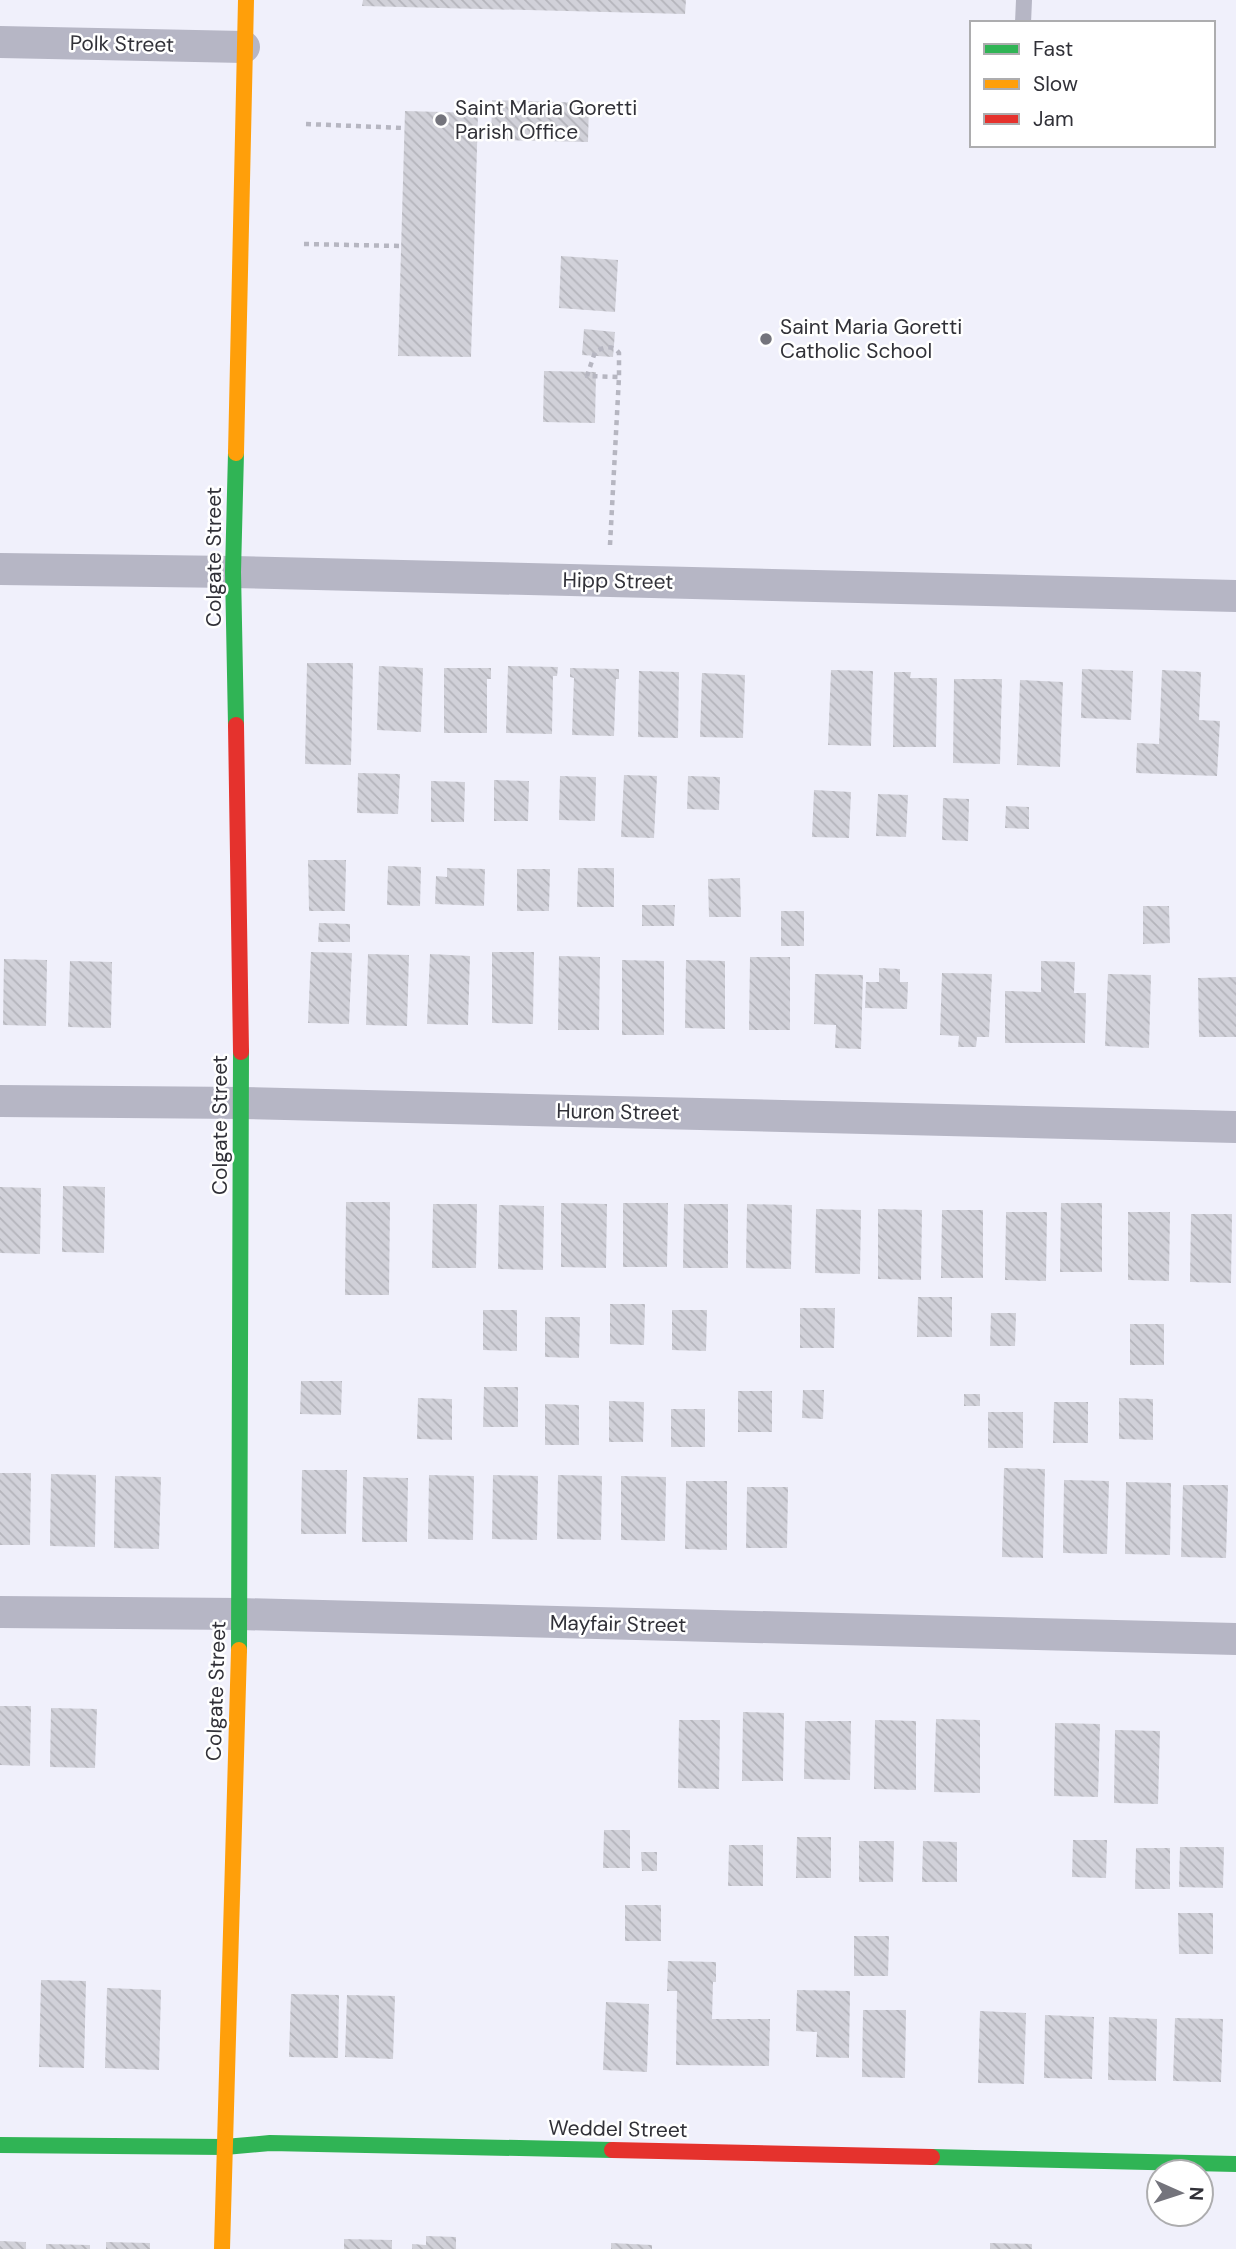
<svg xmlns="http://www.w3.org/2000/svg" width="1236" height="2249" font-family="'DM Sans',sans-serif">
<defs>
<pattern id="building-back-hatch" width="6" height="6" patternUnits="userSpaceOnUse" patternTransform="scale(1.75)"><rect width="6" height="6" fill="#d1d1d9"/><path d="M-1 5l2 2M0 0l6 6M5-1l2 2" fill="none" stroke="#b4b4bb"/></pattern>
</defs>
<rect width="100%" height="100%" fill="#f0f0fb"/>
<path fill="url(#building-back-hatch)" d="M363 0H686L685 14 362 6Z
M492 100 589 103 588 142 491 140Z
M405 111 478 113 471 357 398 356Z
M561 256 618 260 615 312 559 308Z
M584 329 615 332 613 357 582 355Z
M544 371 596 372 595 423 543 422Z
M307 663H353L351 765 305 764Z
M379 666 423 668 421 732 377 730Z
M508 666 558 667 557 676H553L552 734 506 733Z
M444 668H491V679H487V733H444Z
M570 668 619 669V679H616L614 736 572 735 574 678 570 677Z
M1082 669 1133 671 1131 720 1081 718Z
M831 670 873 671 871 746 828 745Z
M1162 670 1201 672 1199 720 1220 721 1217 776 1136 773 1137 743 1159 744Z
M639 671 679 672 678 738 638 737Z
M894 672H911L910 678H937L936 747H893Z
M702 673 745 675 743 738 700 737Z
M954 679H1002L1000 764 953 763Z
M1020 680 1063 682 1060 767 1017 765Z
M358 773 400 774 398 814 357 813Z
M624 775 657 776 654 838 621 837Z
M560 776 596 777 595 821 559 820Z
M688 776 720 777 719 810 687 809Z
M494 780 529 781 528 821H494Z
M431 781 465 782 464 822H431Z
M814 790 851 792 849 838 812 837Z
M878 794 908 795 906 837 876 836Z
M943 798 969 799 968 841 942 840Z
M1006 806 1029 807V829L1005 828Z
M308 860H346L345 911H309Z
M388 866 421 867 420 906 387 905Z
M447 868 485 869 484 906 435 904 436 876 447 877Z
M578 868H614V907H577Z
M517 869H550L549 911H517Z
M740 878 741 917H709L708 879Z
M642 905H675L674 926H642Z
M1143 906H1169L1170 943 1143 944Z
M781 911H804V946H781Z
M319 923 350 924V942H318Z
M311 952 352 953 349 1024 308 1023Z
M492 952H534L533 1024 492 1023Z
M368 954 409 955 407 1026 366 1025Z
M430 954 470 956 468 1025 427 1024Z
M559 956 600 957 599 1030H558Z
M750 957H790V1030H749Z
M4 959 47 960 46 1026 3 1025Z
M622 960 664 961V1035H622Z
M686 960 725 961V1029L685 1028Z
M70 961 112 962 111 1028 68 1027Z
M1041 961 1075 962 1074 993H1086L1085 1043H1005V991L1041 992Z
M879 968 900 969V982H908L907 1009 865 1008 866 982H879Z
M942 973 992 974 989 1037H977L976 1047H958L959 1036 940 1035Z
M815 974 863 975 861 1049 835 1048 836 1025 814 1024Z
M1108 974 1151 975 1149 1048 1105 1046Z
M1236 977V1037H1199L1198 978Z
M63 1186 105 1187 104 1253 62 1252Z
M0 1187 41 1188 40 1254 0 1253Z
M346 1202H390L389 1295H345Z
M561 1203 607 1204 606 1268 561 1267Z
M623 1203H668L667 1267H623Z
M1061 1203H1102V1272H1060Z
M433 1204H477L476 1268H432Z
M684 1204H728V1268H683Z
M747 1204 792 1205 791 1269 746 1268Z
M499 1205 544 1206 543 1270 498 1269Z
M816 1209 861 1210 860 1274 815 1273Z
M878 1209 922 1210 921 1280 878 1279Z
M942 1210H983V1278H941Z
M1006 1212H1047L1046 1281 1005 1280Z
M1128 1212H1170L1169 1281 1128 1280Z
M1191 1214H1232L1231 1283 1190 1282Z
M918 1297H952V1337H917Z
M610 1304H645L644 1345 610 1344Z
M800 1308H835L834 1348H800Z
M483 1310H517V1351L483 1350Z
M672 1310H707L706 1351 672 1350Z
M991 1313H1016L1015 1346H990Z
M545 1317H580L579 1358 545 1357Z
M1130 1324H1164V1365H1130Z
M301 1381H342L341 1415 300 1414Z
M484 1387H518V1427H483Z
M803 1390H824L823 1419 802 1418Z
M738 1391H772V1432H738Z
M964 1394H980V1406H964Z
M418 1398 452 1399V1440L417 1439Z
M1119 1398 1153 1399V1440L1119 1439Z
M609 1401 644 1402 643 1442H609Z
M1054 1402H1088V1443H1053Z
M545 1404 579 1405V1445H545Z
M671 1409H705V1447H671Z
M988 1412H1023V1448H988Z
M1004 1468 1045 1469 1043 1558 1002 1557Z
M302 1470H347L346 1534H301Z
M0 1473H31L30 1545H0Z
M51 1474 96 1475 95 1547 50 1546Z
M429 1475 474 1476 473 1540 428 1539Z
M493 1475 538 1476 537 1540 492 1539Z
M558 1475 602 1476 601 1540 557 1539Z
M115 1476 161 1477 159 1549 114 1548Z
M621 1476 666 1477 665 1541 621 1540Z
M363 1477 408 1478 407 1542H362Z
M1064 1480 1109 1481 1107 1554 1063 1553Z
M686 1481H727V1550L685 1549Z
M1126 1482 1171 1483 1170 1555 1125 1554Z
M1183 1485H1228L1226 1558 1181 1557Z
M747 1487H788L787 1548H746Z
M0 1706H31L30 1766 0 1765Z
M51 1708 97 1709 95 1768 50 1767Z
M743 1712 784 1713 783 1781H742Z
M936 1719 980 1720V1793L934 1792Z
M679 1720H720L719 1789 678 1788Z
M875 1720 916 1721V1790L874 1789Z
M805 1721H851L850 1780 804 1779Z
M1055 1723 1100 1724 1098 1797 1054 1796Z
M1115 1730 1160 1731 1158 1804 1114 1803Z
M604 1830H630V1868H603Z
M797 1837H831V1878H796Z
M1073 1840H1107L1106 1878 1072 1877Z
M859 1841H894L893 1882H859Z
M923 1841 957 1842V1882H922Z
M729 1845H763V1886H728Z
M1180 1847H1224L1223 1888 1179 1887Z
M1136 1848H1170V1889H1135Z
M641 1852H657V1871H642Z
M625 1905H661V1941H625Z
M1178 1913H1213V1954H1179Z
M854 1936H889L888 1976H854Z
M668 1961 716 1962V1982H713L712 2019H770L769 2066 676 2065 677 1991H667Z
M41 1980 86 1981 84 2068 39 2067Z
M107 1988 161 1990 159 2070 105 2068Z
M797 1990 850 1991 849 2058 816 2057 817 2032 796 2031Z
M291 1994 339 1995 338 2058 289 2057Z
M347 1995 395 1996 393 2059 345 2057Z
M606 2002 649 2004 647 2072 603 2070Z
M863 2010H906L905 2078 862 2077Z
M980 2011 1026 2013 1024 2084 978 2083Z
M1045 2015 1094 2017 1092 2079 1044 2078Z
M1109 2017 1157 2019 1156 2081 1108 2080Z
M1175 2018 1223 2019 1221 2082 1173 2081Z
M426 2236 456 2237V2249H412V2244L426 2245Z
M344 2239 392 2240V2249H344Z
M0 2241 26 2242V2249H0Z
M106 2242 150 2243V2249H106Z
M611 2243 652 2245V2249H611Z
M990 2243 1032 2244V2249H990Z
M46 2244 90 2245V2249H46Z"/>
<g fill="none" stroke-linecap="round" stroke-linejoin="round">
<path stroke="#b6b6c1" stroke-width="4.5" stroke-dasharray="5 5" stroke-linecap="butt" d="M306 124 404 128
M304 244 401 246
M610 545 619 377V353C613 344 603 347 595 352L587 376 619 377"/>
<path stroke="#b6b6c5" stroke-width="16" d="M1023 23 1024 0"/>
<path stroke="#b6b6c5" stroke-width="32" d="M0 42 244 47
M0 569 233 572 1236 596
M0 1101 242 1103 1236 1127
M0 1612 240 1614 1236 1639"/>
<path stroke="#30b455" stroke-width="16" d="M236 725 233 572 236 453
M239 1650 241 1052
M0 2145 225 2147 270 2143 612 2150
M932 2157 1236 2164"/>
<path stroke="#ff9f0a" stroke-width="16" d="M236 453 246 0
M222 2249 239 1650"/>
<path stroke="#e5322d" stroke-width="16" d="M236 725 241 1052
M612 2150 932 2157"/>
</g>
<g fill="#74747c" stroke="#fff" stroke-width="2.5">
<circle cx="441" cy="120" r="7"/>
<circle cx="766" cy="339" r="7"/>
</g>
<g text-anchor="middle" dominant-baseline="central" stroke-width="5" stroke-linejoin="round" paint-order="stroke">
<g font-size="21" fill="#313138" stroke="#fff">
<text transform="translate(122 44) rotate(1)">Polk Street</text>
<text transform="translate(214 557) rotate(-90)">Colgate Street</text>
<text transform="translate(618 581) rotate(1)">Hipp Street</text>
<text transform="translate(618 1112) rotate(1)">Huron Street</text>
<text transform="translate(220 1125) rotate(-90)">Colgate Street</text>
<text transform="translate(618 1624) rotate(1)">Mayfair Street</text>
<text transform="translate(216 1691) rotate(-88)">Colgate Street</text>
<text transform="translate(618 2129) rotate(1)">Weddel Street</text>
</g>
<g font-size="21" fill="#313138" stroke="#fff" text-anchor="start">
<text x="455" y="108">Saint Maria Goretti<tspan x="455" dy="24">Parish Office</tspan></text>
<text x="780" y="327">Saint Maria Goretti<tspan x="780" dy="24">Catholic School</tspan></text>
</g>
</g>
<rect x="970" y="21" width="245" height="126" fill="#ffffff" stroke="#adadaf" stroke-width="2"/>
<rect x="984" y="44" width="35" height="10" fill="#30b455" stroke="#adadaf" stroke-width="2"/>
<text x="1033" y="56" font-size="21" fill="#313138">Fast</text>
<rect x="984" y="79" width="35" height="10" fill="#ff9f0a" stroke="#adadaf" stroke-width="2"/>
<text x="1033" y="91" font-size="21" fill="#313138">Slow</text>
<rect x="984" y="114" width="35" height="10" fill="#e5322d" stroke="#adadaf" stroke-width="2"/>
<text x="1033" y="126" font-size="21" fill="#313138">Jam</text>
<g transform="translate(1180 2193) rotate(93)"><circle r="33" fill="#ffffff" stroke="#adadaf" stroke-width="2"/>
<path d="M0-5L12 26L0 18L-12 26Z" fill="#74747c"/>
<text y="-10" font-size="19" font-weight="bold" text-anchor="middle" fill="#313138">N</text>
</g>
</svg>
